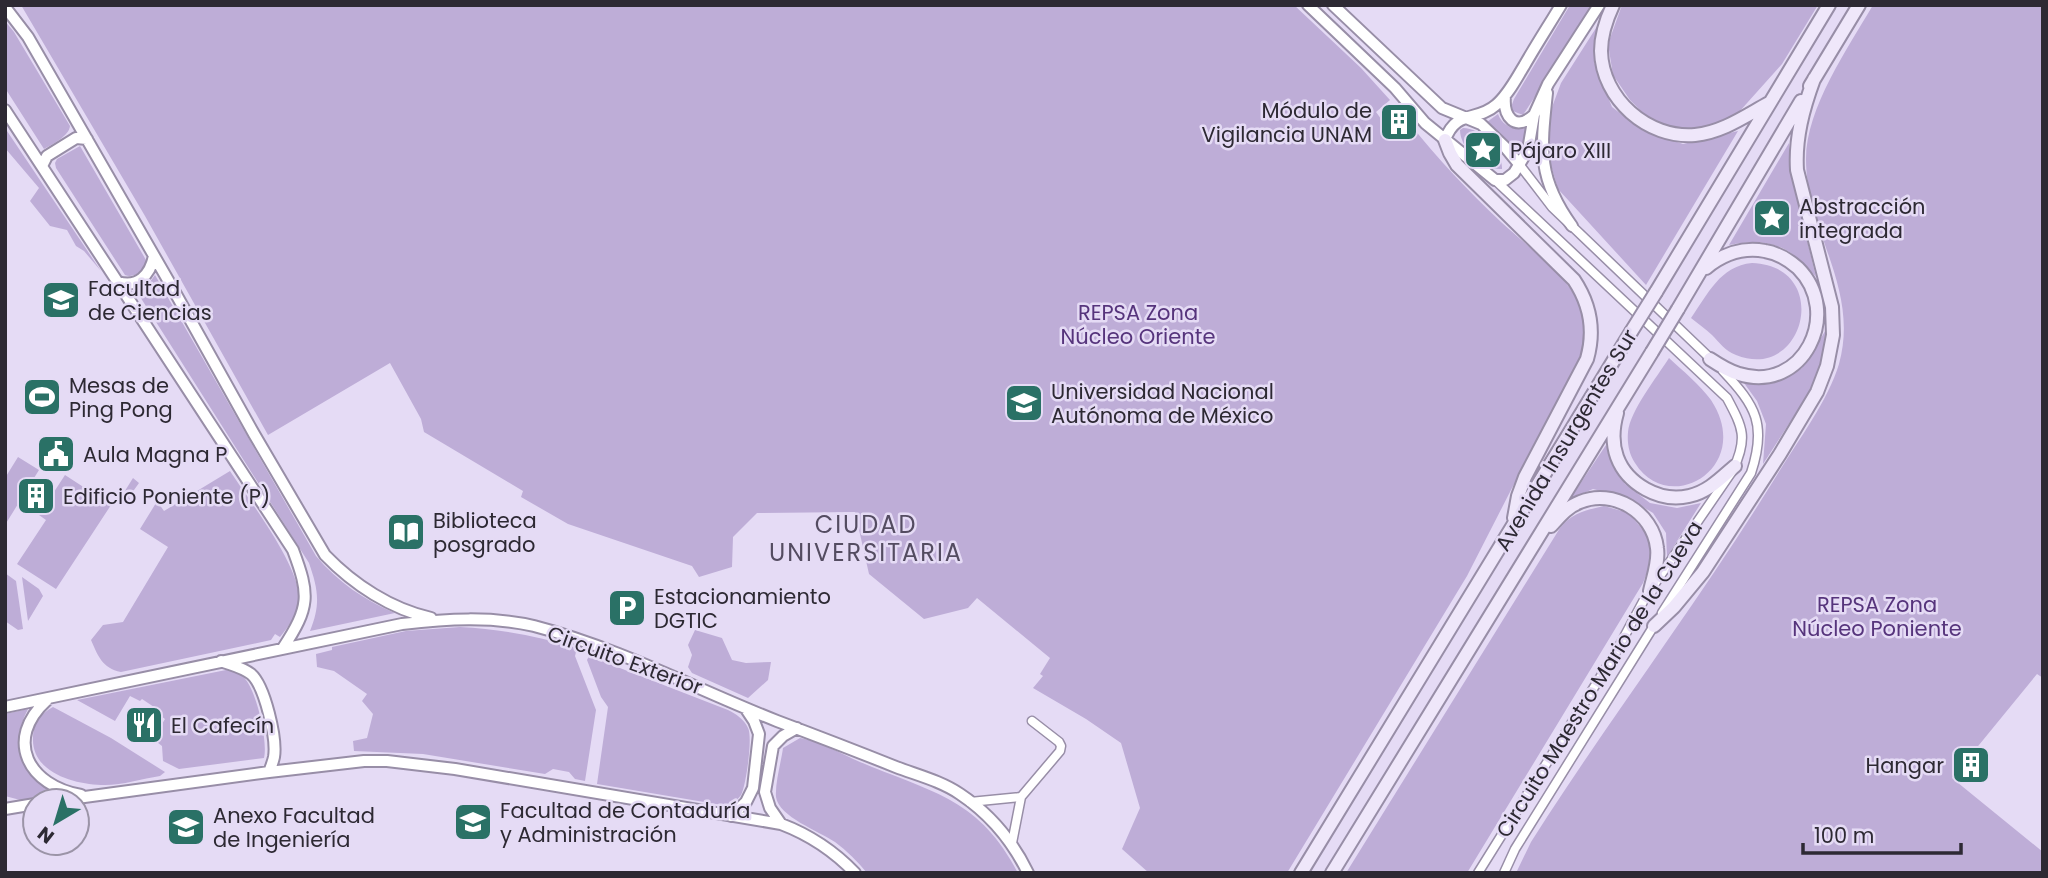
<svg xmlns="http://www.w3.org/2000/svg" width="2048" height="878" font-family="Poppins,sans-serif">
<rect width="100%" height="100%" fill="#e5dbf5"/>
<path fill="#beadd7" d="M21 5H1294L1361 68 1390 100 1376 112 1384 123 1388 120 1399 133 1410 124C1438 159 1468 191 1501 222 1523 242 1564 274 1577 299 1587 318 1585 341 1579 362L1512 488 1467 576 1287 873H1149L1122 849 1140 808 1121 743 1086 719 1033 688 1043 676 1040 674 1050 658 977 598 968 608 924 619 869 574 855 512 757 513 733 537 732 567 699 577 692 566 568 524 521 497 523 491 424 432 421 419 390 363 268 435 145 216Z
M1570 5H1594L1523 115 1510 110 1514 99Z
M1622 5H1818L1782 64 1739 112 1715 125 1689 131 1652 122 1630 100 1613 75 1608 44Z
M1873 5H2043V678L2037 674 1952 778 2043 852V873H1516L1531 842 1547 817C1622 702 1705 592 1777 475 1797 442 1828 401 1839 364 1860 288 1806 232 1806 159 1806 108 1848 48 1873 5Z
M1603 17 1594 62 1612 107 1642 130 1683 144 1738 131 1646 285 1558 189 1547 152 1548 118 1561 83Z
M5 21 14 32 70 126C69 136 53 144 44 149L5 88Z
M1498 114C1502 125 1513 131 1525 128V150L1520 151 1487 122Z
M5 128 101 271 84 251 76 246 67 230 50 226 30 201 39 188 5 148Z
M1463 128C1481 128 1503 150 1502 169 1483 171 1460 148 1460 130Z
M1789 143 1791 174 1816 277C1790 246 1770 237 1729 245Z
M80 146 146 260C146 270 134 279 125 275L56 168 55 163 57 159Z
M1752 263C1833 266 1805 383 1736 355 1725 351 1720 343 1712 335 1706 329 1698 324 1691 318 1708 294 1720 266 1752 263Z
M155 275 316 556C338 582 364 600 395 613L310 631C321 604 318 589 309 563L137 292 147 286Z
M1829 325 1822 360 1812 388 1763 464 1766 424 1757 401 1744 383 1771 382 1802 368Z
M1669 358C1682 370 1701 386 1711 400 1755 467 1669 518 1635 463 1629 454 1627 443 1628 432 1630 411 1657 377 1669 358Z
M40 388 59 400 53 411 49 409 42 414 29 406Z
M1606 445 1625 484 1650 503 1677 508 1701 503 1667 557 1666 533 1653 513 1628 498 1593 489 1570 499Z
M18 457 39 470 5 525V478Z
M230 471C249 500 300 566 299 599 298 614 289 626 280 637L275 634 271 640 121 672C102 668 98 656 91 640L103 625 123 622 168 547 140 529 156 503 159 504 164 511Z
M65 475 111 505 56 589 17 564 46 520 39 515Z
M133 478 139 483 129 497 130 499 127 504 118 502Z
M1604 506 1629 513 1647 535 1653 556 1643 583 1467 873H1346L1560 528C1572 513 1586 510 1604 506Z
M5 573 16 581 23 629 18 630 5 621Z
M22 577 39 589 43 596 28 621Z
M460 627C500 629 538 636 577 648L575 656 596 710 585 781 575 779 569 772 553 769 545 774 423 754 354 751 353 741 367 738 373 714 362 701 367 694 334 671 317 667 316 654 332 650V647L406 631Z
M695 630 722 638 732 660 746 663 771 662 768 680 748 698 692 673 688 667 692 655 688 645Z
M589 656 728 710C736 714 744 719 748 728 753 737 746 786 741 795 736 802 730 804 722 805L597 784 608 707 601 697 587 660Z
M226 670C235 670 241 673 246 680 257 694 268 741 264 758L179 769 163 761 162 746 153 739 165 719 153 710 154 707 142 699 140 701 130 696 115 721 77 700Z
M53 707 111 738 165 772 160 776C141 779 120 786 101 785 73 784 31 772 33 737 33 724 41 713 53 707Z
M28 709C18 728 12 754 30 771 39 781 55 788 67 796L24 801 5 796V714Z
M800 738C820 741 845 756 865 764 935 793 980 800 1018 873H867C858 862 847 851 835 842 819 831 779 817 776 797 775 782 781 763 783 748Z"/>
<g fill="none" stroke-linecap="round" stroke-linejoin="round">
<defs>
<path id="minor" d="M1519 164 1552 207 1714 362
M1662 613 1751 473C1767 425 1756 406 1723 371
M970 802 1021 797
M1012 843 1021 797 1060 751 1061 746 1059 742 1032 721
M1478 873 1616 652 1645 598 1733 470C1748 438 1743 428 1727 398L1495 180
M1504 873 1515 849 1655 624"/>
<path id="tertiary" d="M1308 5 1395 88 1425 123 1495 180H1505L1514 173 1528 150 1534 115 1548 84 1599 5
M1333 5 1442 108 1481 124 1505 147 1519 164
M5 7 28 37 172 287 254 434 325 555C354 585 391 609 431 618
M1547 93C1541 149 1537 178 1572 226
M1505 96C1503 117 1515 132 1534 115
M5 110 293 550C310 595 310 607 283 648
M1445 140C1456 109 1477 122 1496 105 1508 95 1516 79 1524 66 1536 45 1549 25 1561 5
M42 166 47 156 76 138 87 139
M118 282C138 288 150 275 154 256
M221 661C231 665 242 667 251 674 265 686 277 739 274 757 273 762 271 767 269 772
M47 700C3 740 29 786 81 795
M5 707 402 624C446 619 491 616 534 626 619 648 696 689 777 721 817 736 856 751 896 767 917 775 941 781 960 794 990 814 1012 840 1028 873
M55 801 269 772 364 761H387L455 769 781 824C810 835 833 850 855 873
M5 809 35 804
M731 816 746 802 753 788 759 734 754 721 746 709
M781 824 770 808 765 792 773 746 783 736 797 728"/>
<path id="secondary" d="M1613 5C1606 20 1601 35 1601 51 1602 99 1648 139 1695 135 1723 132 1745 116 1769 103
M1810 86 1859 5
M1445 140 1450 153 1457 165 1574 280C1590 304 1595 331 1587 359L1525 477 1518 496 1514 518
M1706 268C1723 254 1743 247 1765 251 1778 253 1789 260 1798 268 1843 313 1803 394 1739 374 1728 371 1719 365 1710 359
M1656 292 1829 5
M1678 309 1801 101
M1617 413C1613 427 1612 443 1617 457 1627 484 1660 503 1689 496 1708 492 1721 478 1735 466
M1551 526C1560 516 1567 507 1580 502 1613 488 1653 512 1657 548 1659 562 1653 577 1650 591
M1654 626 1674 607 1703 572 1780 454 1817 392 1827 366 1833 335 1832 307 1797 170C1795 138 1803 109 1814 79
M1301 873 1631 332
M1332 873 1652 352"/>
</defs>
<use href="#minor" stroke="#988ea7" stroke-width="11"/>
<use href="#tertiary" stroke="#988ea7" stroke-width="14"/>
<use href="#secondary" stroke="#988ea7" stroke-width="16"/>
<use href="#minor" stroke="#fff" stroke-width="8"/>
<use href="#tertiary" stroke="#fff" stroke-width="10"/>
<use href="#secondary" stroke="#efe7fa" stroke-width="12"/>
<defs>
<path id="secondary-bridge" d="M1631 332 1656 292
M1652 352 1678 309"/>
</defs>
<use href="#secondary-bridge" stroke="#988ea7" stroke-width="16" stroke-linecap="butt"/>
<use href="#secondary-bridge" stroke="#efe7fa" stroke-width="12"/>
</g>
<defs>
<symbol id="building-square" viewBox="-11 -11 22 22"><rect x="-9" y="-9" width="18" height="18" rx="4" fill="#2a7166" stroke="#e5dbf5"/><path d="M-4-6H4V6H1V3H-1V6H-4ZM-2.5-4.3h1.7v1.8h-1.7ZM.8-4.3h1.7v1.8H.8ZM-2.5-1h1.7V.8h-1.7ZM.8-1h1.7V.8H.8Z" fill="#fff"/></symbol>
<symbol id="sight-square" viewBox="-11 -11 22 22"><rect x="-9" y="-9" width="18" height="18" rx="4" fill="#2a7166" stroke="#e5dbf5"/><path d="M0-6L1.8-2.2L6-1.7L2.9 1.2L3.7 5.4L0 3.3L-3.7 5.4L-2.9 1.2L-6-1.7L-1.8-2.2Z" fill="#fff"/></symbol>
<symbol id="university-square" viewBox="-11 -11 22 22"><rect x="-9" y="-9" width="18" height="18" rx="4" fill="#2a7166" stroke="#e5dbf5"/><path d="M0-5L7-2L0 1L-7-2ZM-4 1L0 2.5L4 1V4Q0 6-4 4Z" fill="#fff"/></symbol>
<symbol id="stadium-square" viewBox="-11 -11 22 22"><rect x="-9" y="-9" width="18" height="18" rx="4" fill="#2a7166" stroke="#e5dbf5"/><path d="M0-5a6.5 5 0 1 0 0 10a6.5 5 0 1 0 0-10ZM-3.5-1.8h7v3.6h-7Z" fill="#fff"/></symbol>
<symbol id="civic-square" viewBox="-11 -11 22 22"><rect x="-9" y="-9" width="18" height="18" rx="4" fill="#2a7166" stroke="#e5dbf5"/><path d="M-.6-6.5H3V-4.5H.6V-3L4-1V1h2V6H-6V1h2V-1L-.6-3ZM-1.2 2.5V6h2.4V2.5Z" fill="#fff"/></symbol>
<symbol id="library-square" viewBox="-11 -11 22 22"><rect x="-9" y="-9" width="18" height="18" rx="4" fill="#2a7166" stroke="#e5dbf5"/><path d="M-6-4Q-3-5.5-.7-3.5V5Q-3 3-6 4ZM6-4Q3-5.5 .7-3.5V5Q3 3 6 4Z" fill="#fff"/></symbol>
<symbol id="parking-square" viewBox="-11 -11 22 22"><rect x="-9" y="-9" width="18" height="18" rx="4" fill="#2a7166" stroke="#e5dbf5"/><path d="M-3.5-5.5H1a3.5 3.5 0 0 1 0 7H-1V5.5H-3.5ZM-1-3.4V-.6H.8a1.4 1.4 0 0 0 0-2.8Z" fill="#fff"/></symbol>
<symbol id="restaurant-square" viewBox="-11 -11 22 22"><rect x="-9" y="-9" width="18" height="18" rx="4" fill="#2a7166" stroke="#e5dbf5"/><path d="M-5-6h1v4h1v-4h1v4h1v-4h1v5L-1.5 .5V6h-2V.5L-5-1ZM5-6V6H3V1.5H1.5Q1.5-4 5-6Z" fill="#fff"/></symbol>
</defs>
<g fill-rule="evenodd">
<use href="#building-square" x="1377" y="100" width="44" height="44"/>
<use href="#sight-square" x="1461" y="128" width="44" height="44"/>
<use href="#sight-square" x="1750" y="196" width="44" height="44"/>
<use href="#university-square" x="39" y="278" width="44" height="44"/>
<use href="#stadium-square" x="20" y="375" width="44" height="44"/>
<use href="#university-square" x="1002" y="381" width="44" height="44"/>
<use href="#civic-square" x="34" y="432" width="44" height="44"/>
<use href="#building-square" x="14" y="474" width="44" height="44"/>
<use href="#library-square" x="384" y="510" width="44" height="44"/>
<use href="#parking-square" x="605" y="586" width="44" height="44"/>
<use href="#restaurant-square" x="122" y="703" width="44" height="44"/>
<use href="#building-square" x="1949" y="743" width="44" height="44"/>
<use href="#university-square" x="451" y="800" width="44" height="44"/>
<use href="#university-square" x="164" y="805" width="44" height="44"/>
</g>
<g text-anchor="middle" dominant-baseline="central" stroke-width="5" stroke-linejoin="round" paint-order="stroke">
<g font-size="21" fill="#2d2933" stroke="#e5dbf5" text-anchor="start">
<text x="1372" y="110" text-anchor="end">Módulo de<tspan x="1372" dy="24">Vigilancia UNAM</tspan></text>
<text x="1510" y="150">Pájaro XIII</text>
<text x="1799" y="206">Abstracción<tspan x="1799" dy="24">integrada</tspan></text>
<text x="88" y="288">Facultad<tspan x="88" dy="24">de Ciencias</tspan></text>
<text x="69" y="385">Mesas de<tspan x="69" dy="24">Ping Pong</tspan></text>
<text x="1051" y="391">Universidad Nacional<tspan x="1051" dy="24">Autónoma de México</tspan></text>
<text x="83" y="454">Aula Magna P</text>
<text x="63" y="496">Edificio Poniente (P)</text>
<text x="433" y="520">Biblioteca<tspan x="433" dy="24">posgrado</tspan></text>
<text x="654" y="596">Estacionamiento<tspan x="654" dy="24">DGTIC</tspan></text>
<text x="171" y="725">El Cafecín</text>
<text x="1944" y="765" text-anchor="end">Hangar</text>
<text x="500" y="810">Facultad de Contaduría<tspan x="500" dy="24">y Administración</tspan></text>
<text x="213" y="815">Anexo Facultad<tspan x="213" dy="24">de Ingeniería</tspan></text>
</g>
<g font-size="21" fill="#56347c" stroke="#e5dbf5">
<text x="1138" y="312">REPSA Zona<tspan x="1138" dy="24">Núcleo Oriente</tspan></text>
<text x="1877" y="604">REPSA Zona<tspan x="1877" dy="24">Núcleo Poniente</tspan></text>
</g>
<g font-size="21" fill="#2d2933" stroke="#e5dbf5">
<text transform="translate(1566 440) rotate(-59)">Avenida Insurgentes Sur</text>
<text transform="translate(625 660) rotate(20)">Circuito Exterior</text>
<text transform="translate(1599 679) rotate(-58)">Circuito Maestro Mario de la Cueva</text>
</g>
<g font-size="24" letter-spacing="2" fill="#544c61" stroke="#e5dbf5">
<text x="866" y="524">CIUDAD<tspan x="866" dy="28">UNIVERSITARIA</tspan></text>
</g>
</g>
<rect width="2048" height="878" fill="none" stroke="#2d2933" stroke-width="14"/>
<g transform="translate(56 822) rotate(218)"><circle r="33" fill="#e5dbf5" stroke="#9b94a7" stroke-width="2"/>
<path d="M0-5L12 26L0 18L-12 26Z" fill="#2a7166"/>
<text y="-10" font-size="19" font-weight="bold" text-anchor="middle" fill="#2d2933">N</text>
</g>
<path d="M1803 843v10h158v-10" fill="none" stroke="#2d2933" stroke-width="3.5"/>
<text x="1814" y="843" font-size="21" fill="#2d2933" stroke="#e5dbf5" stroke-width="5" paint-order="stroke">100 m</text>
</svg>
